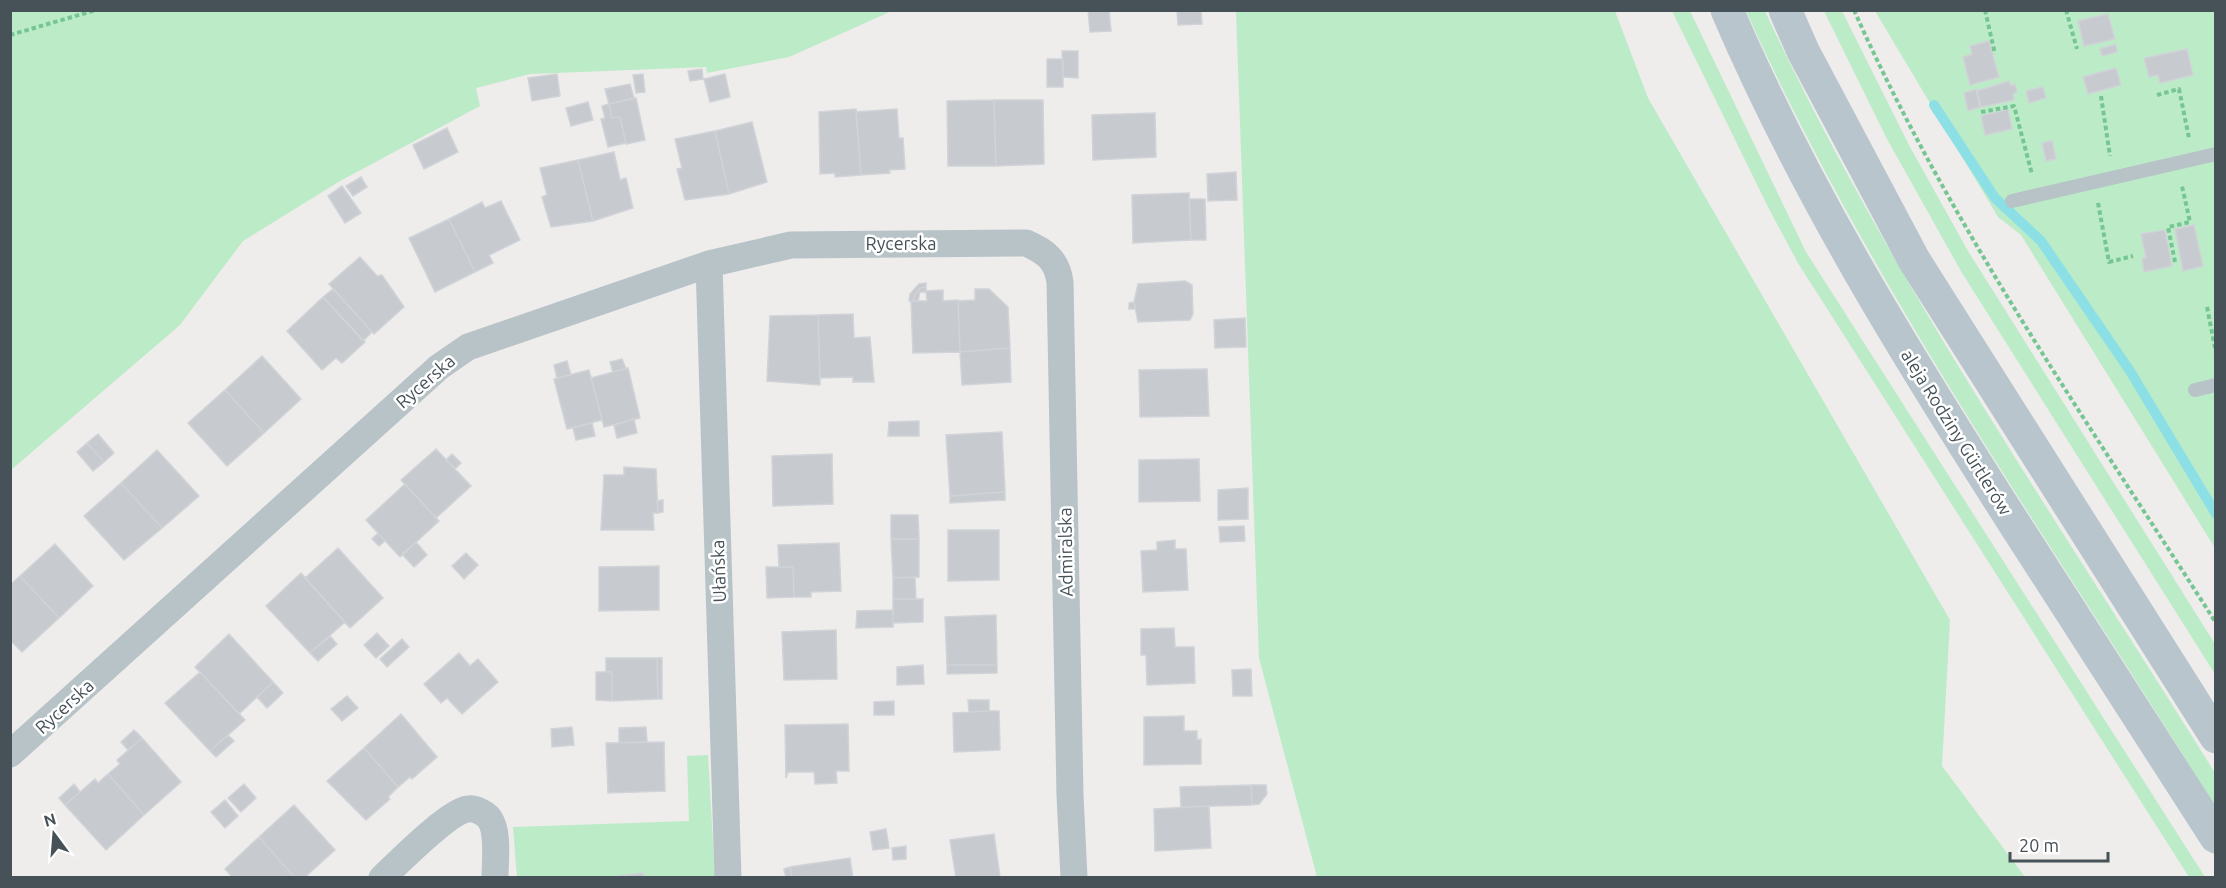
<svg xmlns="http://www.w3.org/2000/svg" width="2226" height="888" font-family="Ubuntu,sans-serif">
<rect width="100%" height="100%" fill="#efecec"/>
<path fill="#bcebc7" d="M11 10H892V11L789 57 707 73 706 67 530 74 476 88 480 106 340 181 243 241 180 325 11 470Z
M1236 11H1615L1648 98 1950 620 1942 766 2025 877H1317L1259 658Z
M1672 11H1690L1806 252 2205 877H2189L1798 263 1769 209Z
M1746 11H1765C1890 280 2059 522 2215 773V806C2053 544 1873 293 1746 11Z
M1824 11H1842L1910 147 1968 251 2215 644V674L1962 273 1887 139Z
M1875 11H2215V548L2021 235 1998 217Z
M708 755 715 877H517L513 827 689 821 687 756Z"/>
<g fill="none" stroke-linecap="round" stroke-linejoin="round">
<path stroke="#8ce0e5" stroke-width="10" d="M1934 105 1995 198 2041 241 2130 371 2216 514"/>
</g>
<path fill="#c7cace" stroke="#d0d3d7" stroke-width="1.5" d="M1088 10H1109L1111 31 1090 32Z
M1177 10H1201L1202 24 1178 25Z
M2108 14 2115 39 2084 46 2078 21Z
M1989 41 1999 77 1970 85 1963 57 1972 54 1970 46Z
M2116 44 2117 52 2102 56 2100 49Z
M2187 49 2193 75 2160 83 2158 75 2149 77 2144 58Z
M1062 51H1078V78L1063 77Z
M1047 59H1063V87H1047Z
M2116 68 2121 85 2088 94 2083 77Z
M702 69 703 79 690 81 688 71Z
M557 74 560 96 532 101 528 78Z
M643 74 645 92 636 93 633 75Z
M725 74 730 97 710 102 704 79Z
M2009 81 2011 86 2015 84 2017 92 2013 94 2014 100 1981 107 1977 91Z
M630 84 634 98 609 104 605 89Z
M2043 87 2046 98 2029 103 2026 91Z
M1976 89 1980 107 1968 111 1964 93Z
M636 98 645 140 626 144 620 117 612 118 609 104Z
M994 100 996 166H948L947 101Z
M994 100H1043L1044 164 996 166Z
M588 102 593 120 571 126 566 108Z
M609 104 612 118 620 117 626 143 608 147 601 119 605 118 602 106Z
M856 109 861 175 835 177V173L820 174 819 112Z
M897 109 899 138H903L905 169 889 170 890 173 861 175 856 112Z
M2008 109 2012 129 1985 135 1981 116Z
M1155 113 1156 157 1093 160 1092 115Z
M752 122 767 182 729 194 715 131Z
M447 128 458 152 424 169 413 145Z
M715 131 729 194 685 200 677 169 682 168 675 139Z
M2052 141 2056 159 2046 161 2042 143Z
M614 152 620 180 626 178 633 208 593 221 578 160Z
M578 160 593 221 551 227 542 197 547 195 540 168Z
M1236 172 1237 200 1208 201 1207 174Z
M361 177 367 187 353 196 346 186Z
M342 186 361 213 345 223 328 196Z
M1189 193 1191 240 1133 243 1132 195Z
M1189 199H1205L1206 240H1191Z
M501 201 520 240 489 255 493 263 475 272 449 219 482 202 485 208Z
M449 219 475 272 435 292 409 238Z
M2194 225 2203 266 2183 271 2175 229Z
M2165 230 2172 266 2144 272 2142 259 2146 258 2141 234Z
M360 257 377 276 382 275 404 307 374 334 329 284Z
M1185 281 1192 285 1193 314 1190 320 1138 322 1134 302 1138 284Z
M926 283V287L920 288 914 296V301H909L910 294 919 284Z
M926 287V292H920L918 301H914V296L920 288Z
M333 289 372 332 363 341 323 297Z
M975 289H989L1008 307 1010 348 960 352 958 301 975 300Z
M943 290V301L958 300 960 352 913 353 911 301H927L926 291Z
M323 297 365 342 342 363 336 358 322 370 287 331Z
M1134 302 1135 309H1129V303Z
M853 314 854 338 870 337 874 382H853V377L820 378 818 315Z
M818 315 820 385 767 381 770 316Z
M1245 318 1246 347 1215 348 1214 320Z
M1010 348 1011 382 962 385 960 352Z
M262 356 301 399 264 433 225 390Z
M622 359 626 369 613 372 610 362Z
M567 361 571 375 557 378 554 365Z
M628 368 640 418 604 427 591 378Z
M1207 369 1209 416 1140 417 1139 370Z
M589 370 602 420 567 429 554 379Z
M225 390 264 433 227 466 188 423Z
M634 419 637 433 617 438 614 425Z
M919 421V436H888L889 422Z
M592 423 595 436 576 440 573 428Z
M1002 432 1005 492 950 496 946 435Z
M98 434 114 453 104 462 87 443Z
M87 443 104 462 93 471 77 452Z
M436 449 471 486 436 518 401 480Z
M157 450 199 496 162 528 121 483Z
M452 454 461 463 455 469 446 460Z
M832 454 833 504 773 506 772 456Z
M1199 459 1200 501 1139 502V460Z
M624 467 656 469 658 513H653L654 530H601L604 475H624Z
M121 483 162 528 124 560 84 516Z
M405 484 439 521 400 557 366 520Z
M1248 488V519L1218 520V490Z
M1005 492V500L950 503V496Z
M663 500V512L658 513 657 501Z
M891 515H918L919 539H891Z
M1244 526 1245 541 1220 542 1219 527Z
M948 530H999V580L948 581Z
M378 533 385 541 379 546 372 539Z
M891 539H919V577L893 578Z
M1175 540V549H1186L1188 590 1143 592 1141 551 1157 550V542Z
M416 542 427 555 414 567 402 554Z
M839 543 841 591 811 592V597H794L793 567H779L778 545Z
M55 544 93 586 59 618 20 576Z
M338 548 383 598 350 628 305 578Z
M466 553 478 565 464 579 452 566Z
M659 566V610L599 611V567Z
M766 567H793L794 597 767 598Z
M301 573 345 622 310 653 266 606Z
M20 576 59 618 22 652 10 640V585Z
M915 577 916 599H893V578Z
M893 599H923V622L893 623Z
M893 610V627L856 628 857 611Z
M996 615 997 665H947L945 617Z
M1174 628 1175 647H1194L1195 683 1147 685 1146 655H1141V629Z
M836 630 837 679 784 680 782 632Z
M377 633 389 646 376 658 364 645Z
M229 634 273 682 239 714 195 667Z
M330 636 337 644 318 661 310 653Z
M402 639 409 647 387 667 380 659Z
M459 653 470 666 478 659 498 682 462 714 447 698 441 703 424 684Z
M606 658H657L658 699 612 701V672L606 671Z
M657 658H662V699H658Z
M923 665 924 684 897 685V667Z
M947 665H997V673L947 674Z
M1251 669 1252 696H1233L1232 670Z
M200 672 245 720 210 751 165 703Z
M596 672H612V701L596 700Z
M273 682 283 693 267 708 257 697Z
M347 696 358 708 342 721 331 709Z
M968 700H989V711L969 712Z
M894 701V715H874V702Z
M989 711H999L1000 750 954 752 953 713Z
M401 714 437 757 412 779 410 777 398 787 364 748Z
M1184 716V731H1197V740L1201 739V764L1144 765V717Z
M848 724 849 771H836L837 783 815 784 814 772H788L786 778 785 725Z
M572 727 574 745 552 747 551 729Z
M646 727 647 742 619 743V728Z
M134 730 142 738 128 750 121 742Z
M228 735 234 741 216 757 210 751Z
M142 738 181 782 144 815 108 774 120 764 117 760Z
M664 742 665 791 608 793 606 743Z
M364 748 398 787 388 797 390 799 366 820 327 781Z
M108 774 144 815 106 850 65 805 95 779 98 783Z
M74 784 80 792 65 805 59 798Z
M244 784 256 798 241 812 228 798Z
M1251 785H1266L1267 794 1259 804 1252 805Z
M1251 785 1252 805 1181 807 1180 787Z
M225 800 238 816 225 828 211 812Z
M294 805 335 850 304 878H295L259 837Z
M1209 806 1211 848 1155 851 1154 809Z
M886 829 889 848 873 850 870 832Z
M994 834 1000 877 956 878 950 840Z
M259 837 295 878H233L225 869Z
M906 846V859L893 860 892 848Z
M850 858 853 878H792L790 867Z
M790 867 792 878H786L784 869Z
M643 873 644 878H619V876Z"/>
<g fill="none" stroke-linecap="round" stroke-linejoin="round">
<path stroke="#76c693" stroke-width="4" stroke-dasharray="4.5 3" stroke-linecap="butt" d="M1854 10C1949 225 2090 425 2216 623
M1985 10 1995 54
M2066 10 2077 49
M10 35 96 10
M2157 95 2179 89 2189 138
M2101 96 2110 156
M1981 112 2014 106 2032 174
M2098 203 2109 262 2133 256
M2175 262 2168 227 2190 222 2182 186
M2207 307 2216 353"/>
<path stroke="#b8c3c8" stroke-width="14" d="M2012 201 2216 154
M2195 390 2216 385"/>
<path stroke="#b8c3c8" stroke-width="27" d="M709 264 728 878
M10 754 439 367 468 347 709 264 791 245 1026 243C1045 251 1057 260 1060 282L1070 795 1074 878
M382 878C398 863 449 811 468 809 475 808 485 813 489 818 499 831 495 861 495 878"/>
<path stroke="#b8c5cd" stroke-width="33" d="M1727 10C1804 190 1907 356 2012 520 2080 625 2148 731 2216 837
M1785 10 1803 51 1914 260 2216 737"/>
</g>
<g text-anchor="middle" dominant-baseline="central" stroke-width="5" stroke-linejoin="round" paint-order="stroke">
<g font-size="18" fill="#465258" stroke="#fff">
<text x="901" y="243">Rycerska</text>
<text transform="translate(425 381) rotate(-41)">Rycerska</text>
<text transform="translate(1957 432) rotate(58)">aleja Rodziny Gürtlerów</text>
<text transform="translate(1065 552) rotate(-91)">Admiralska</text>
<text transform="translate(718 571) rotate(-92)">Ułańska</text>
<text transform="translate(64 706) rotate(-42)">Rycerska</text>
</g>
</g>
<rect width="2226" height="888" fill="none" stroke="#465258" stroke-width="24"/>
<g transform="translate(54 834) rotate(344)" stroke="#ffffff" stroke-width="4.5" paint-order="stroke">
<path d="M0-4.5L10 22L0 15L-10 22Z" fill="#465258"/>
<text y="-9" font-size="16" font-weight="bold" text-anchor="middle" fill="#465258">N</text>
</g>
<path d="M2010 852v9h98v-9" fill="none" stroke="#465258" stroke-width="3"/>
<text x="2019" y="852" font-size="18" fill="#465258" stroke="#ffffff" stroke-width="4.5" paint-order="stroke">20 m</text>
</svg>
